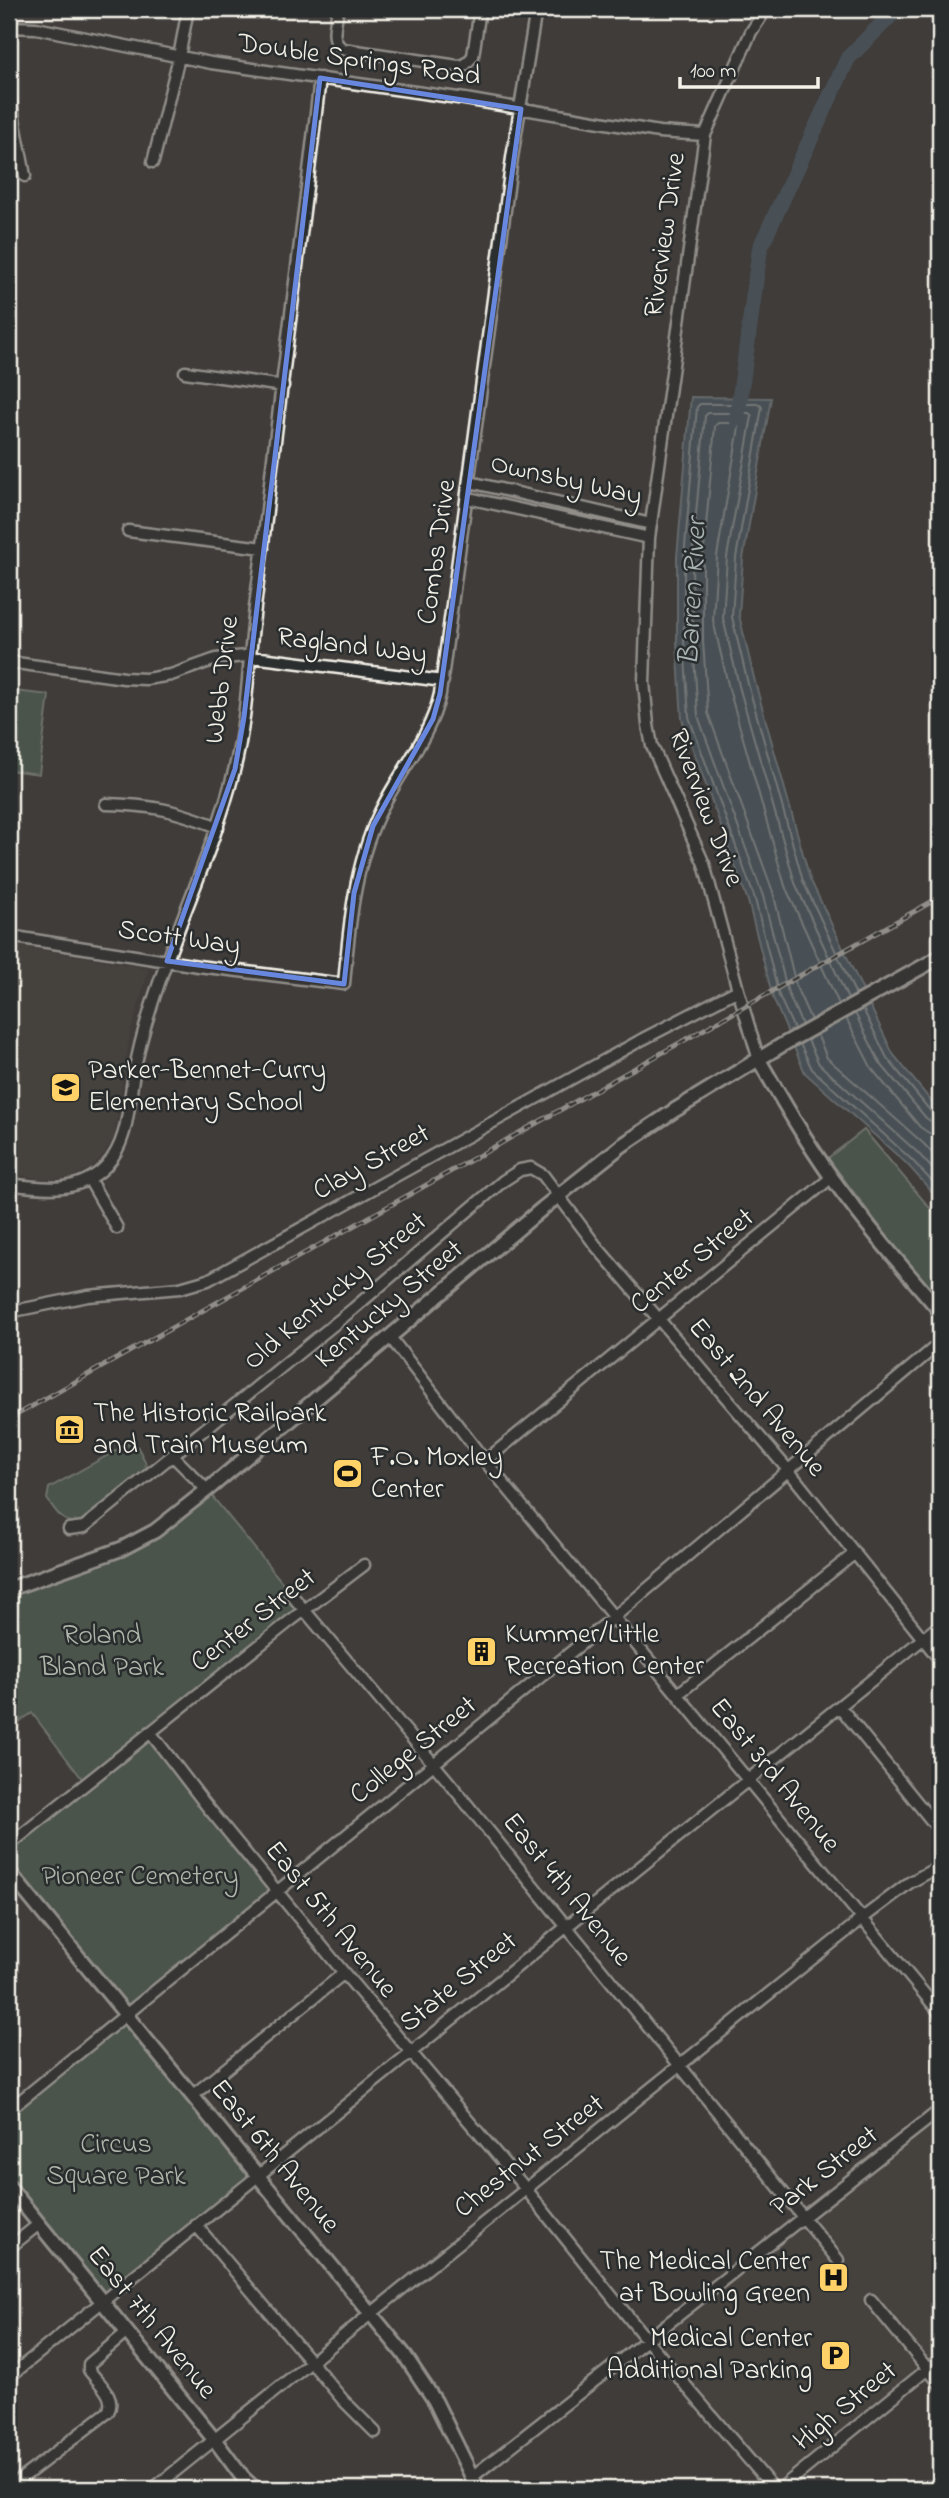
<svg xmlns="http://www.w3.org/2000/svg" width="949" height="2498" font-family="'Indie Flower',sans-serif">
<rect width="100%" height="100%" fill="#3f3c3a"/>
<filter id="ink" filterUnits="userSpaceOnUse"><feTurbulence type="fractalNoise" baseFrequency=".0143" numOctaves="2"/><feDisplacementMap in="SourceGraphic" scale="14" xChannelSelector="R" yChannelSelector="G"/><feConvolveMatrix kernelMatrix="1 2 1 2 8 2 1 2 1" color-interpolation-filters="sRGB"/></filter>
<g filter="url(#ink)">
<path fill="#4d4642" d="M9 944 149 968 130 1035 114 1138 104 1154 91 1168 70 1178 45 1180 9 1173Z
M940 2110V2382L929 2369 780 2489 646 2339Z"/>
<path fill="#59715e" stroke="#a6b1a3" stroke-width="2" d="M14 691 49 695 39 774 9 770V739Z
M864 1130 940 1220V1299L899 1252 828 1158Z
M128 1444 137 1446 145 1461 146 1467 143 1472 79 1522C63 1525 56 1511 47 1499L49 1488Z
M207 1490 304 1609 150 1732 277 1892 125 2015 258 2176 102 2301 9 2188V2111L125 2014 9 1872V1843L86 1784 32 1713 9 1729V1591L143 1538Z"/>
<path fill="#526977" stroke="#939fa4" stroke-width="2" d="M691 397 771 398 743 559 739 615 755 682 810 879 893 1054 940 1112V1201L907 1164 805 1073 773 998 748 901 682 719 677 643V557Z"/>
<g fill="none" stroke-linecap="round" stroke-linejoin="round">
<path stroke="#b3bbbb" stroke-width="2" d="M863 1009 887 1058 932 1113 940 1115
M855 1013 880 1063 926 1118 933 1123 940 1124
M846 1018 872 1069 920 1127 929 1133 940 1135
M811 1020 797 989 773 892 708 713 703 641V559L715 426 718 423H737L739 427 717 556 713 620 729 689 785 886 839 1004
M802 1025 788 993 763 896 698 716 693 642 692 558 705 416 708 413H749L752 416 727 557 723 618 739 686 795 883 848 999
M794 1029 779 996 755 899 689 717 684 642V558L697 407 700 404H759L762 407 736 558 732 617 748 684 803 881 856 995
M817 1034 827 1058 924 1144 940 1162
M808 1040 819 1064 917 1152 940 1177
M800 1044 812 1069 911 1159 940 1190"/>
<path stroke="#526977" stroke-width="16" d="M737 419 760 248 848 58 897 9"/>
<defs>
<path id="minor" d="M338 9C336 23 329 41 343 49L458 66 465 65 473 56 480 9
M512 9 536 12
M9 27 36 28 211 63 465 99 659 132 705 135
M9 92 25 176
M153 162 179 57 188 9
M185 372 283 386
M470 482 651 524
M468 498 649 538
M128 531 263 548
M9 662 124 678 146 679 171 675 216 659 245 656 443 681
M106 804C153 805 174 810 218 827
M9 936 198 966 344 984C349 927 354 867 379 814 398 773 430 739 440 694L512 158 536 9
M759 1060 738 990 704 864 652 746 648 725 644 682 649 538 705 135 751 32 766 9
M89 1179 117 1228
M9 1184C44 1189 79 1194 106 1166 128 1142 128 1109 133 1079 137 1057 142 1035 149 1014 173 932 213 854 234 771 246 724 248 674 253 625 257 587 263 548 267 510 283 366 304 222 320 78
M9 1312 88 1296 180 1288 208 1280 643 1039 738 990
M390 1337 485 1461 940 2013
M173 1456 207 1490
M485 1461 832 1177
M69 1529 84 1527 353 1309 503 1181 520 1170 531 1168 543 1175 596 1246 789 1471 940 1660
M290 1593 448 1781 838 2260
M678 1694 855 1553
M840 1707 940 1831
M150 1732 206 1805 344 1973 526 2189 646 2339 774 2489
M9 1845 290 1621 364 1565
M192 2096 344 1973
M9 2110 614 1617 940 1343
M196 2225 343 2400 375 2432
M9 2248 39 2224
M871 2300 940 2384
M9 2377 940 1625
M472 2477 940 2110
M9 2488 108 2412C117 2396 98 2383 89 2370V2364L127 2332
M153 2489 868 1914 909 1883 940 1866
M780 2489 940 2359"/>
<path id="major" d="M759 1060C782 1100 805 1140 832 1178 866 1225 903 1268 940 1311
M9 1589 121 1549 155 1531 212 1486 543 1208 621 1146 675 1110 782 1045 940 957
M9 1872 403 2353 435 2401 478 2489
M9 2187 217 2443 243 2478 255 2489"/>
</defs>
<use href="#minor" stroke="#f4f1e8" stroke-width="15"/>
<use href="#major" stroke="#f4f1e8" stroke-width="18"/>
<use href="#minor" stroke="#2a2d2e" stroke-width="10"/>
<use href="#major" stroke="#2a2d2e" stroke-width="12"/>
<defs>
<path id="rail" d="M9 1419 940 897"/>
</defs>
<use href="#rail" stroke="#f4f1e8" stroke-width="5"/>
<use href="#rail" stroke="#2a2d2e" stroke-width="2.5" stroke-dasharray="8" stroke-linecap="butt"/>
</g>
</g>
<path d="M0 0H949V2498H0ZM320 78 521 109 440 694 433 719 373 826 354 893 344 984 167 961 235 769 244 717Z" fill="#3f3c3a" fill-opacity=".55" fill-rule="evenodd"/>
<path fill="none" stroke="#6887de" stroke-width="5" stroke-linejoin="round" d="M320 78 521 109 440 694 433 719 373 826 354 893 344 984 167 961 235 769 244 717Z"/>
<defs>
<symbol id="school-square" viewBox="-11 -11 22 22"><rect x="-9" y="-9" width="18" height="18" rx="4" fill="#ffd166" stroke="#2a2d2e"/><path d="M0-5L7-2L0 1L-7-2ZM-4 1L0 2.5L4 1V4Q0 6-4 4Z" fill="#111"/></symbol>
<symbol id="museum-square" viewBox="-11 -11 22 22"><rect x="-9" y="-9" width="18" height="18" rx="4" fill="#ffd166" stroke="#2a2d2e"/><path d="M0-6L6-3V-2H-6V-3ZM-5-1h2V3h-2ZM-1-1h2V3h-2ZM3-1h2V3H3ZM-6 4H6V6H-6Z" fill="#111"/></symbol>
<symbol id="stadium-square" viewBox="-11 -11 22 22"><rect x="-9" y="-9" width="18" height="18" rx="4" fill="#ffd166" stroke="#2a2d2e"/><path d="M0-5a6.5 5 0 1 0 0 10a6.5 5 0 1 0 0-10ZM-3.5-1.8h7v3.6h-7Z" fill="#111"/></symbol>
<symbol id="building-square" viewBox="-11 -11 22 22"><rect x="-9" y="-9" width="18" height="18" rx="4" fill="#ffd166" stroke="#2a2d2e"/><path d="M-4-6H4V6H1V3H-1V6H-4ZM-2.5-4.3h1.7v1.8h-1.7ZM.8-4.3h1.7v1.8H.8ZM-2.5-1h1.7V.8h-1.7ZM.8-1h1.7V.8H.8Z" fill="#111"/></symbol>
<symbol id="hospital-square" viewBox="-11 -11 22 22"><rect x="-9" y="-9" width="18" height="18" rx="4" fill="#ffd166" stroke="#2a2d2e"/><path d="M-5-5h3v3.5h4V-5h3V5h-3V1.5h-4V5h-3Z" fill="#111"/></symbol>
<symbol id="parking-square" viewBox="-11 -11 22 22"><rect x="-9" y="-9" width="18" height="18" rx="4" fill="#ffd166" stroke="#2a2d2e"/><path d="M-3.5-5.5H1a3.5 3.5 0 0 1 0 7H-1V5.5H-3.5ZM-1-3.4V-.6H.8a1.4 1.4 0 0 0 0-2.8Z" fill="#111"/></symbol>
</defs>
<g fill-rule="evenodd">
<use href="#school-square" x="48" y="1070" width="35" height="35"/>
<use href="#museum-square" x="52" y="1412" width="35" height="35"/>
<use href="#stadium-square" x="330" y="1456" width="35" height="35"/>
<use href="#building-square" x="464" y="1634" width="35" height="35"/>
<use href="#hospital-square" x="816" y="2260" width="35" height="35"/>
<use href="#parking-square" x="818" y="2338" width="35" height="35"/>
</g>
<g text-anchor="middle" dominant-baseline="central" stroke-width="5" stroke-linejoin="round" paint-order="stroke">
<g font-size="28" fill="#f4f1e8" stroke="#2a2d2e">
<text transform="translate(359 61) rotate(8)">Double Springs Road</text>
<text transform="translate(666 235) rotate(-82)">Riverview Drive</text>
<text transform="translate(566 481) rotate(13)">Ownsby Way</text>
<text transform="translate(438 552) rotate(-82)">Combs Drive</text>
<text transform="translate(352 647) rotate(7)">Ragland Way</text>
<text transform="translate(223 680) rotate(-83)">Webb Drive</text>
<text transform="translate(705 808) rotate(69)">Riverview Drive</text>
<text transform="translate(179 939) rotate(8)">Scott Way</text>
<text transform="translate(372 1163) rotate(-29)">Clay Street</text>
<text transform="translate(693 1262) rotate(-39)">Center Street</text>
<text transform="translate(336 1292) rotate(-40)">Old Kentucky Street</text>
<text transform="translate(390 1305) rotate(-40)">Kentucky Street</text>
<text transform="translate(756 1398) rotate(50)">East 2nd Avenue</text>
<text transform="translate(254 1621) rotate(-38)">Center Street</text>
<text transform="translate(414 1751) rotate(-39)">College Street</text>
<text transform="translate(774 1776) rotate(51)">East 3rd Avenue</text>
<text transform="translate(566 1890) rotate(51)">East 4th Avenue</text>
<text transform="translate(330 1920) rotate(51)">East 5th Avenue</text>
<text transform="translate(459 1983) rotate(-39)">State Street</text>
<text transform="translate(274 2157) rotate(51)">East 6th Avenue</text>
<text transform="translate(530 2157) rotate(-38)">Chestnut Street</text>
<text transform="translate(825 2172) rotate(-38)">Park Street</text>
<text transform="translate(151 2323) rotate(51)">East 7th Avenue</text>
<text transform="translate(846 2407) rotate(-39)">High Street</text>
</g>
<g font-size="28" fill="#f4f1e8" stroke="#2a2d2e" text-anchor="start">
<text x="88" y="1071">Parker-Bennet-Curry<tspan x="88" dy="32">Elementary School</tspan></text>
<text x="93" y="1414">The Historic Railpark<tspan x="93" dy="32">and Train Museum</tspan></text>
<text x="371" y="1458">F.O. Moxley<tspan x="371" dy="32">Center</tspan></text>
<text x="505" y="1635">Kummer/Little<tspan x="505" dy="32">Recreation Center</tspan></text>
<text x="810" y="2262" text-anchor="end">The Medical Center<tspan x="810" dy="32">at Bowling Green</tspan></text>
<text x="812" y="2339" text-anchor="end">Medical Center<tspan x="812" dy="32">Additional Parking</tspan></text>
</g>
<g font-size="28" fill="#aeb7aa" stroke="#2a2d2e">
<text x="102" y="1636">Roland<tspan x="102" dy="32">Bland Park</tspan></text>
<text x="140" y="1877">Pioneer Cemetery</text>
<text x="116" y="2145">Circus<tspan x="116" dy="32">Square Park</tspan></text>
</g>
<g font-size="30" font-style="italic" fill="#abb4b5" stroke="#2a2d2e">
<text transform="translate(694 592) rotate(-87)">Barren River</text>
</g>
</g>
<rect width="949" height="2498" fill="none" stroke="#2a2d2e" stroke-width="35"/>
<rect x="18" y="18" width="914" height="2463" fill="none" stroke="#f4f1e8" stroke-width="2.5" filter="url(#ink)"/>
<path d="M680 77v10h138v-10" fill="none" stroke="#f4f1e8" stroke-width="3.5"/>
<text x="690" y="77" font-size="21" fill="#f4f1e8" stroke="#2a2d2e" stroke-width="5" paint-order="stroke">100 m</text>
</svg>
